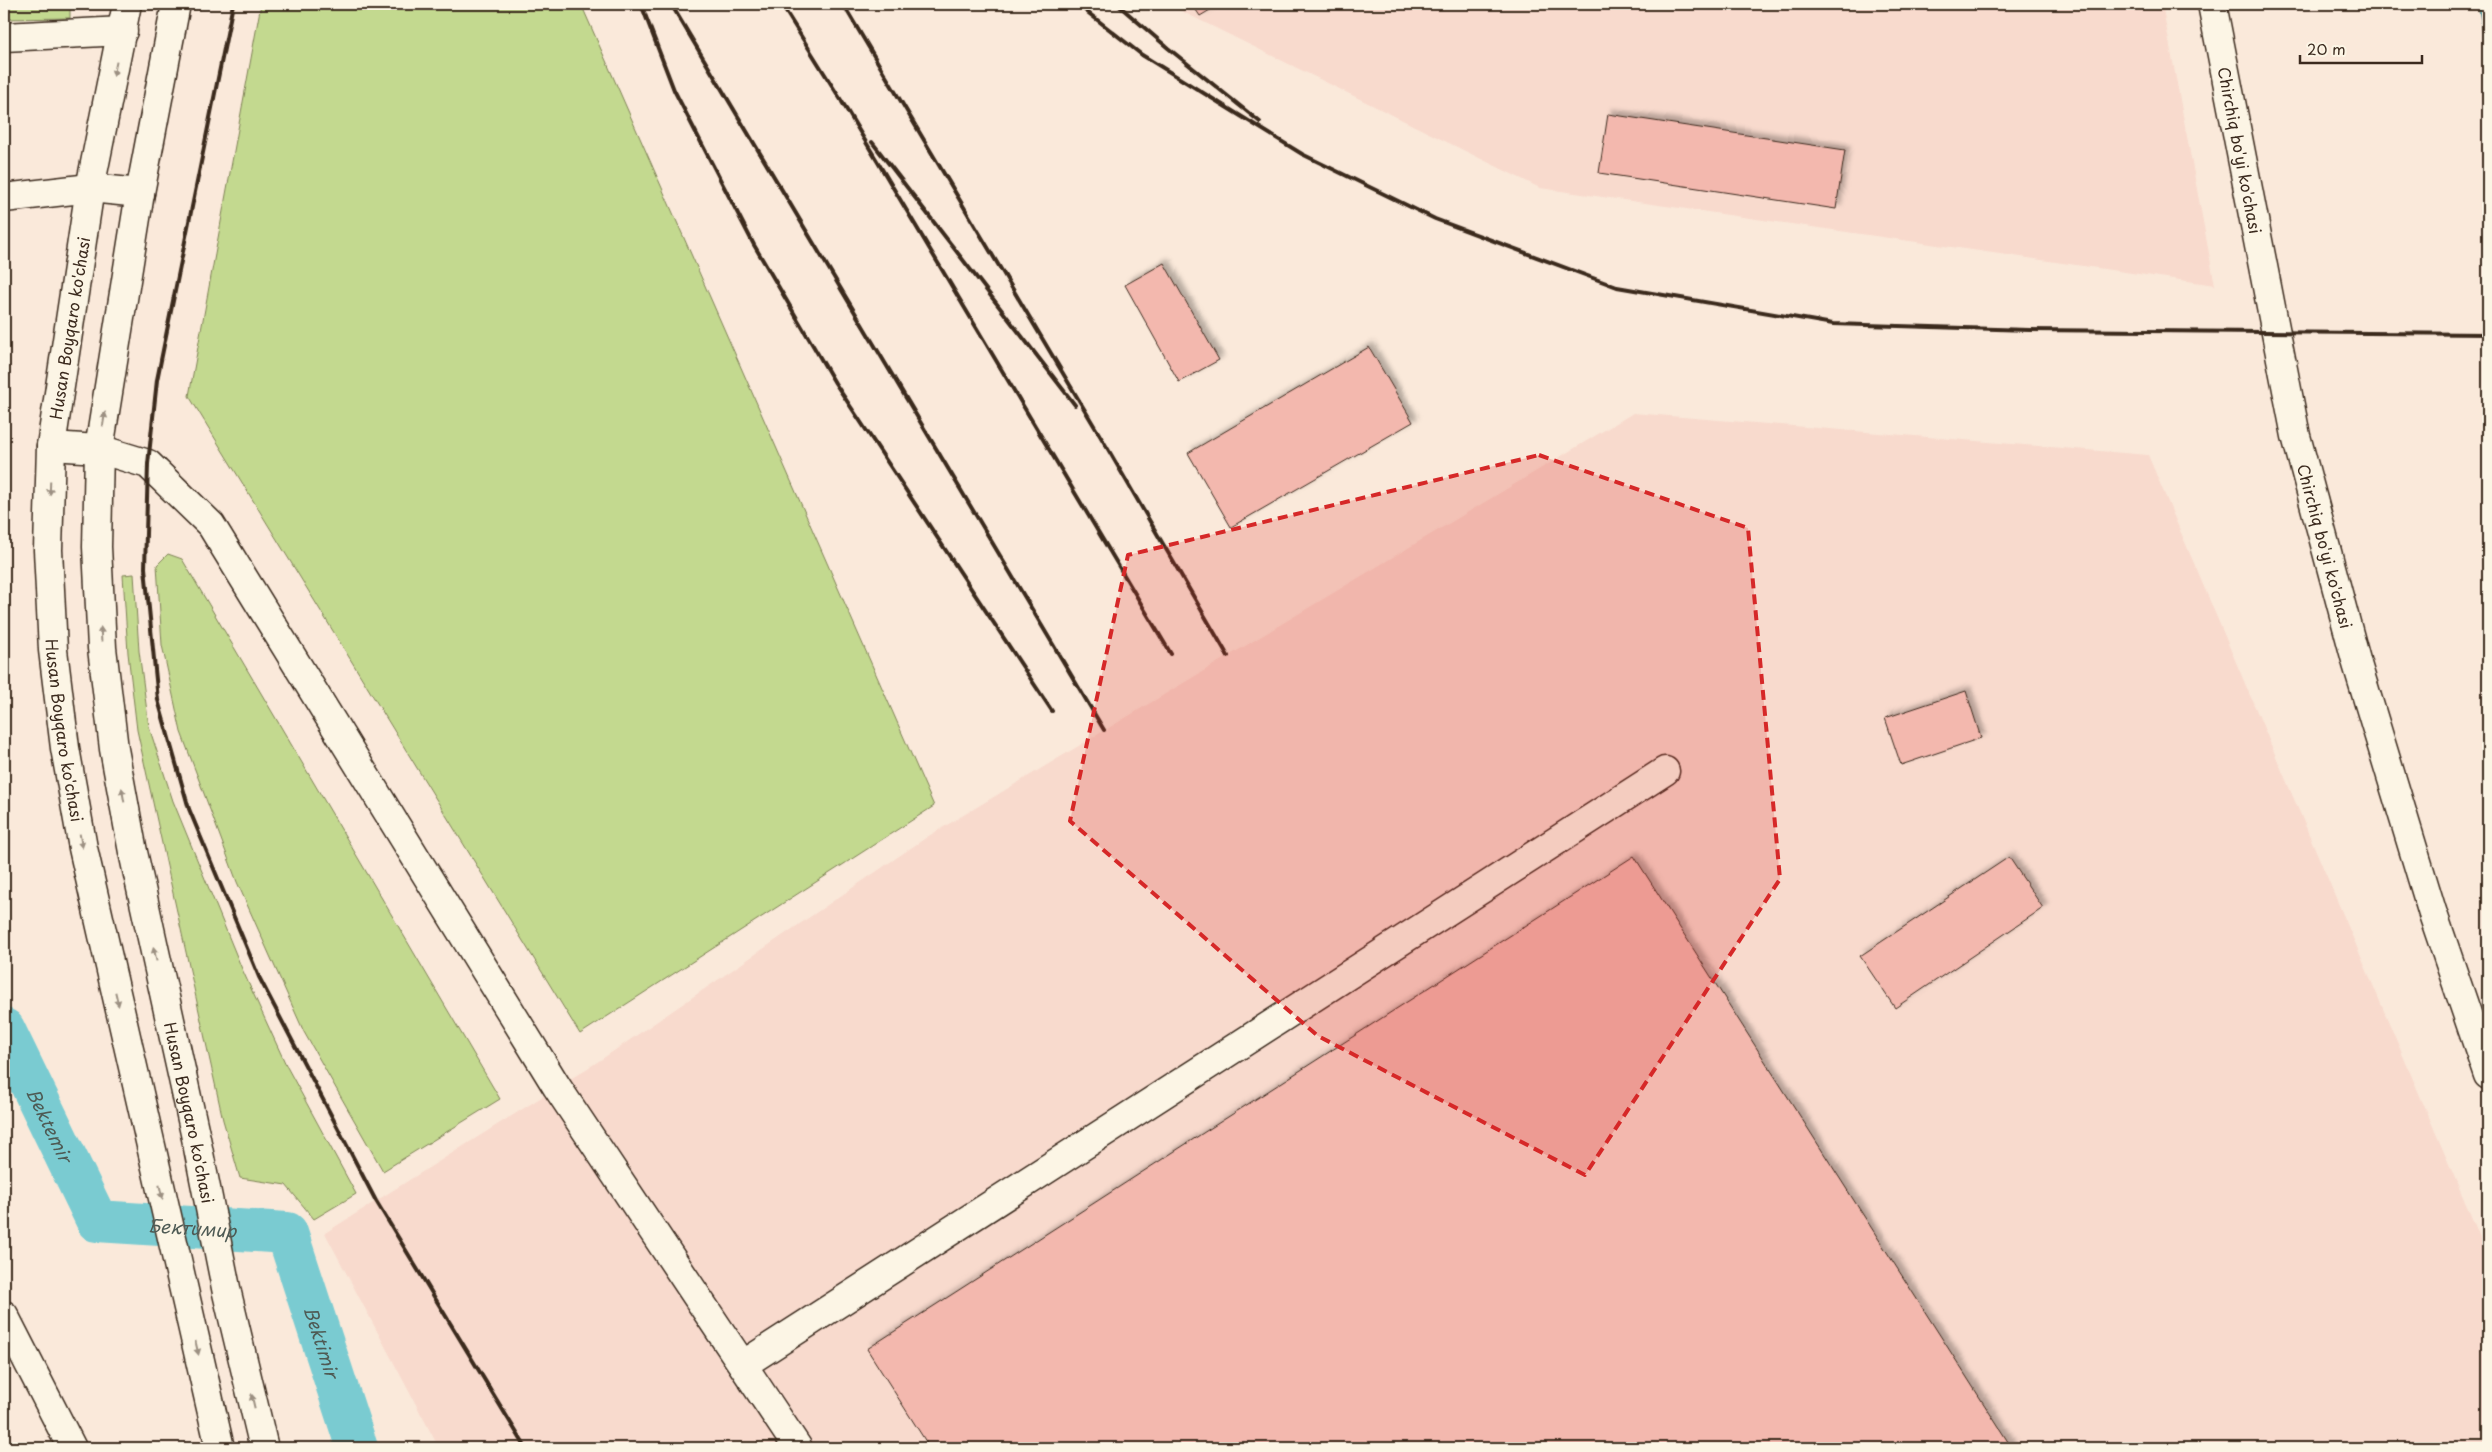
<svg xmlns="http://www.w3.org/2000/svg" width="2492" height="1452" font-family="'Playpen Sans',sans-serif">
<defs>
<filter id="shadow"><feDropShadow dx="4.5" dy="-4.5" stdDeviation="2.5" flood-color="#0004"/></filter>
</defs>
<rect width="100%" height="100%" fill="#fae9da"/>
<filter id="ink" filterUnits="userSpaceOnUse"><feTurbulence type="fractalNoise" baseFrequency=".02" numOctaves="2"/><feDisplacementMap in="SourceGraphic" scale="10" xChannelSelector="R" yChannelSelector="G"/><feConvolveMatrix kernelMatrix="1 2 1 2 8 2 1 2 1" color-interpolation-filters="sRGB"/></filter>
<g filter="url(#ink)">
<path fill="#f8dacd" d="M1167 4H2162L2215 285 1540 188Z
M1633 413 2148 455 2488 1256V1448H439L325 1233 599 1061 927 837Z"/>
<path fill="#c3d98f" stroke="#7f8256" d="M4 4H70V18L4 19Z
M261 4H581L934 806 580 1034 189 396Z
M168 554 182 559 500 1099 383 1171 304 1032 237 882 181 732 162 645 157 565Z
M134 574 139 651 149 727 173 801 242 969 287 1067 356 1194 314 1219 286 1185 240 1178 223 1120 137 730 128 653 123 575Z"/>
<path fill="#7acbd1" stroke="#618b89" d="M2478 4H2488V62Z"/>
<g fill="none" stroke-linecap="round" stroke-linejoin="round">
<path stroke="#7acbd1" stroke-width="42" id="s1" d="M4 1029 97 1221 287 1233 357 1448"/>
</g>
<path fill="#f3b8ae" stroke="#3b2a1e" filter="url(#shadow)" d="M1192 4H1220L1200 16Z
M1608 114 1845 150 1836 209 1599 173Z
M1164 263 1219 360 1179 382 1125 285Z
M1369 347 1413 422 1231 527 1188 453Z
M1966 691 1981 738 1901 765 1885 718Z
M1634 856 2012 1448H930L867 1349Z
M2009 857 2043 908 1895 1008 1860 956Z"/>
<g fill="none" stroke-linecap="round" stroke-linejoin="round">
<defs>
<g id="minor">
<path id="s2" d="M2212 4 2296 436 2357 664 2432 911 2488 1075"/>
<path d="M4 37 123 31"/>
<path d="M4 198 90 188 140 193"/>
<path d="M51 446 99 449 148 464 211 525 557 1087 798 1448"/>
<path d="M4 1315 72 1448"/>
<path d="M744 1364 1665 771"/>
</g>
<g id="major">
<path id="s3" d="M127 4 90 188 51 446 48 550 53 650 65 748 83 848 220 1448"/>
<path id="s4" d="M176 4 140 193 99 449 97 547 102 648 114 749 133 852 196 1138 227 1293 264 1448"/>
</g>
</defs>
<use href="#minor" stroke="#3b2a1e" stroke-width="31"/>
<use href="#major" stroke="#3b2a1e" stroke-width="31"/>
<use href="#minor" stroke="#fcf5e5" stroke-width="28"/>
<use href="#major" stroke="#fcf5e5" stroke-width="28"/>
<path stroke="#3b2a1e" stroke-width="4" d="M233 4 157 380 148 464 145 568 158 700 189 809 259 977 376 1201 526 1448
M641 4 674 90 754 245 835 383 1052 711
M671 4 1104 730
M781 4 846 108
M843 4 1105 444 1228 656
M1077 4 1142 55 1302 154 1435 219 1617 287 1833 324 2029 330 2488 334
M1117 4 1168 48 1260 122
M842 102 1171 654
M872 142 1075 405"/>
</g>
<defs><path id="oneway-solid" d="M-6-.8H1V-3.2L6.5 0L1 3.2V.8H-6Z" transform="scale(1.25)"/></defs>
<g fill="#9c9082">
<use href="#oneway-solid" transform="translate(115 69) rotate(102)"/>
<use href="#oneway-solid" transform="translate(104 419) rotate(-81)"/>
<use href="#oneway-solid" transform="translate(50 488) rotate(92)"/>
<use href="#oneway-solid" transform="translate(101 634) rotate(-93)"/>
<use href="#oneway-solid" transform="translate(123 795) rotate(-100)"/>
<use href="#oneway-solid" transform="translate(81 841) rotate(80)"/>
<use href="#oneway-solid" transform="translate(155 954) rotate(-102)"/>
<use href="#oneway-solid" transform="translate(117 999) rotate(77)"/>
<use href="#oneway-solid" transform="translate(161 1192) rotate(77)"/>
<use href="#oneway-solid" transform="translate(197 1348) rotate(77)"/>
<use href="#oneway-solid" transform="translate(253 1401) rotate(-103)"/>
</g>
</g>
<path fill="#d62828" fill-opacity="0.2" stroke="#d62828" stroke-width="4" stroke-dasharray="10 6" stroke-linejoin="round" d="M1539 455 1748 528 1780 879 1585 1175 1318 1036 1070 821 1128 555Z"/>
<g text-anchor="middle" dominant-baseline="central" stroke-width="4.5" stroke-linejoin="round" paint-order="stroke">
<g font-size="16" fill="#3b2a1e" stroke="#fcf5e5">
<text stroke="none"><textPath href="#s2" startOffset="149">Chirchiq bo'yi ko'chasi</textPath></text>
<text transform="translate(69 328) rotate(-81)">Husan Boyqaro ko'chasi</text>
<text stroke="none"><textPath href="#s2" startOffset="554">Chirchiq bo'yi ko'chasi</textPath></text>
<text stroke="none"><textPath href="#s3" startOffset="734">Husan Boyqaro ko'chasi</textPath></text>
<text stroke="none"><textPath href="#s4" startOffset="1124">Husan Boyqaro ko'chasi</textPath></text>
</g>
<g font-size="18" font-style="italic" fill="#4e5a54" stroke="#fcf5e5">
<text stroke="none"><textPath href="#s1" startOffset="106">Bektemir</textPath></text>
<text stroke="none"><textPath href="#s1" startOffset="309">Бектимир</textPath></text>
<text stroke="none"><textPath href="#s1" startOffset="518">Bektimir</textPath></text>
</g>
</g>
<rect width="2492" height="1452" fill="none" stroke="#fcf5e5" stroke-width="20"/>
<rect x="10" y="10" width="2472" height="1432" fill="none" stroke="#3b2a1e" stroke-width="2" filter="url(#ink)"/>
<path d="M2300 55v8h122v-8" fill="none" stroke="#3b2a1e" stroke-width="2.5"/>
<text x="2307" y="55" font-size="15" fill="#3b2a1e" stroke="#fcf5e5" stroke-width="4" paint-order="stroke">20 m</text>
</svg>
